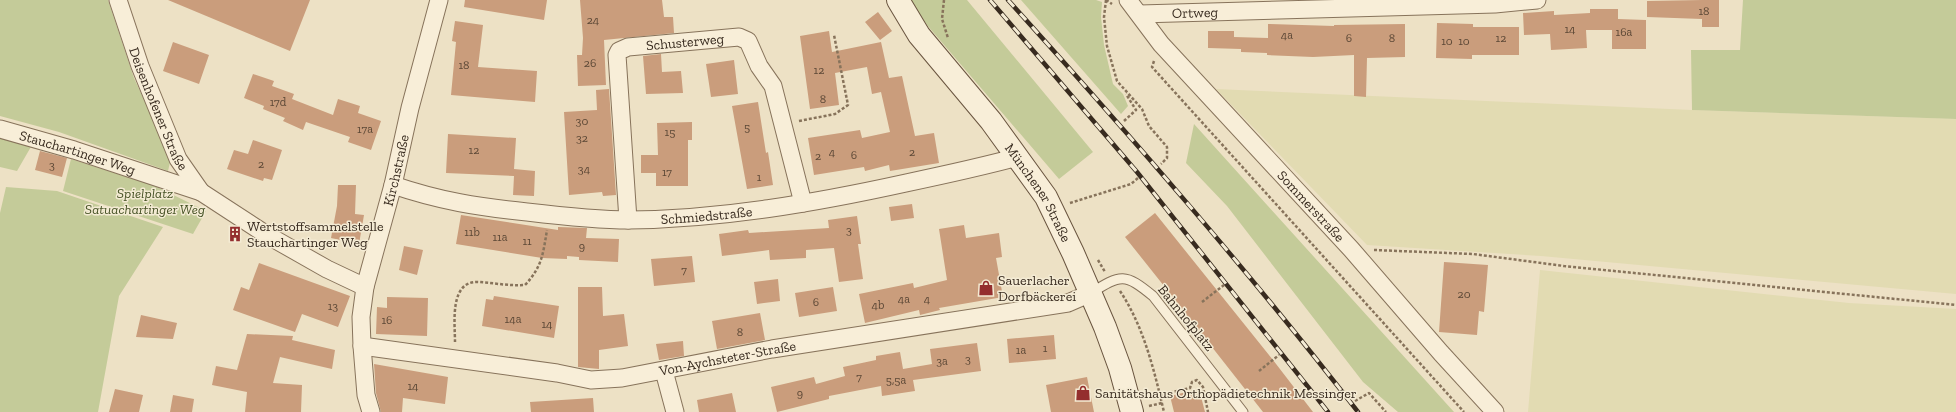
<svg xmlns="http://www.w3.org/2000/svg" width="1956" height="412" font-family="'Zilla Slab',serif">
<rect width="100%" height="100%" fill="#ede1c5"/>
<path fill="#e2dbb2" d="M1216 89 1692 110 1956 119V294L1541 256 1367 245Z
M1540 270 1849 303 1956 309V412H1528Z"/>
<path fill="#c4cb99" d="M0 0H108L134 78 171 158 168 171 59 132 0 116Z
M911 0H967L1093 152 1059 179 927 25Z
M1021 0H1096L1102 2 1101 17 1104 45 1113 84 1123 94 1128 106 1121 114Z
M1743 0H1956V119L1692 110 1691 50H1740Z
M1194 124 1454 412H1398L1363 382 1227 206 1186 163Z
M0 136 32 145 17 171 0 167Z
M71 159 155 186 206 211 193 234 63 191Z
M6 187 57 191 163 227 119 296 98 412H0V213Z"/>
<path fill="#ca9d7c" d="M168 0H310L290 51Z
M465 0H547L544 20 464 7Z
M580 0H662L664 17H673L674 33 604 40 606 85 578 86 577 55H582L583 38Z
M1702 0H1719V27H1702V19L1647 17V1Z
M1590 9H1618V19L1646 20V49H1612V30H1586L1587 48 1551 50 1550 34 1524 35 1523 13 1554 11V15L1590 13Z
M878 12 892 31 880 40 865 22Z
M455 21 483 25 478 67 537 71 535 102 451 95 456 42 452 41Z
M1437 23 1473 24V27H1519V55H1472V59L1436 58Z
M1268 24 1334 26V25L1405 24V57L1367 58 1366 97 1354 96V55L1313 57 1267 55V53L1241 52V49L1208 48V31H1234V37L1268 38Z
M829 31 832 52 881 42 889 78 902 76 915 136 934 133 939 163 890 171 889 165 865 171 864 167 814 175 808 138 860 130 862 138 890 132 881 92 872 94 867 67 835 73 839 105 810 109 800 36Z
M173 42 209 55 199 84 163 71Z
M661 54 662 72 681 71 683 93 646 94 643 56Z
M734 60 738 94 711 97 706 64Z
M253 74 274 81 272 86 294 94 292 99 333 115 338 99 360 106 358 113 381 121 371 150 348 142 350 137 306 122 303 130 283 121 285 118 263 109 264 106 244 98Z
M609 89 616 195 603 196 602 192 569 195 564 112 597 110 596 90Z
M758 102 766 153 768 152 773 185 747 189 732 106Z
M692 122V140H688V186H656V173H641V155H658L657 123Z
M448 134 516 138 514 169 535 171 534 196 513 195 514 176 446 173Z
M253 140 282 150 272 180 264 178 263 181 227 169 234 150 248 154Z
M40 151 67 158 62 177 35 170Z
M338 185H356L355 214 364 215 359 244 331 238 337 206Z
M912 204 914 218 891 221 889 207Z
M1155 213 1273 360 1313 412H1263L1164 286 1125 237Z
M461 215 558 230V227L587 228 586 238 619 239 618 262 579 260V257L567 256V259L542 258 456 244Z
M857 216 861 244H858L863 279 839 282 834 248 806 250V258L770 260 769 250 722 256 719 234 748 230 749 233 829 228 828 220Z
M964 225 966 238 999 233 1002 257 996 258 1003 297 939 308 940 310 920 315 919 310 865 323 859 294 913 283 914 288 947 280 939 229Z
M404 246 423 250 417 275 399 270Z
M692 256 695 282 654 286 651 259Z
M1444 262 1488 265 1484 312 1479 311 1477 335 1439 332Z
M259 263 350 296 338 327 302 314 295 332 233 310 241 287 249 290Z
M778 279 780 301 757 304 754 282Z
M578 287H602L603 316 624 314 628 346 599 350V369L578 367Z
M833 287 837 311 799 317 795 293Z
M494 296 559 306 554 338 482 326 486 299 493 300Z
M387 297 428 298 427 336 376 334 377 307 387 308Z
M760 313 765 340 717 349 712 321Z
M141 315 177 323 173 339 136 337Z
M247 334 293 336 292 340 335 350 332 369 280 357 273 383 302 385 301 412H245L247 392 212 385 216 366 237 370Z
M1054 335 1056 359 1009 363 1007 339Z
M683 341 684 356 659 360 656 344Z
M977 343 981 371 913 380 915 391 882 396 881 386 829 396V399L777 412 771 387 814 377 816 384 845 376 843 367 876 360V356L900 352 903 369 932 364 930 349Z
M374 364 448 377 445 404 403 398 402 412H381L376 393Z
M1087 377 1094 412H1051L1046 385Z
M115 389 143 395 139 412H109Z
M1199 389 1205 412H1174L1170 396Z
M732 393 736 412H699L697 400Z
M173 395 194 399 192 412H170Z
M593 398 594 412H531L530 402Z"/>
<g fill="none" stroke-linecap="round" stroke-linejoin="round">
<defs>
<path id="service" d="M1091 293C1121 274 1125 273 1153 296L1243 412"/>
<g id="minor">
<path id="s1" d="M118 0 140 66 178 159 201 192 267 235 327 269 365 287"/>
<path id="s2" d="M1128 0 1161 44 1351 249 1441 353 1495 412"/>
<path id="s3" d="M1140 14 1495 4 1537 0"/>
<path id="s4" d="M0 129 74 150 201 192"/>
<path id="s5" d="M393 185C440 201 478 207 527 212 561 216 595 220 629 220 722 219 815 203 906 183 944 175 981 167 1018 157"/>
<path id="s6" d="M628 220 617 55 619 51 628 47 739 37 748 41 759 66 773 86 803 203"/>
<path id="s7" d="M362 346 557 373 591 380 622 378 772 349 1068 303 1091 293"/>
<path d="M664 371 675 412"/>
<path id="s8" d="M371 412 366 395 362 346 361 317 365 287 393 185 410 108 439 0"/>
</g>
<g id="secondary">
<path id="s9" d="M898 0 919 35 991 121 1046 197 1073 253 1105 327 1120 368 1132 412"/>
</g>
</defs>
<use href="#service" stroke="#87735b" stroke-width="11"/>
<use href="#minor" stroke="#87735b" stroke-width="19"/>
<use href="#secondary" stroke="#69543f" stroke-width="24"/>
<path stroke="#87735b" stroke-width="2.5" stroke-dasharray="3 2" stroke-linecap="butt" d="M944 0 942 19 948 38
M1106 0 1112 4
M1106 0 1104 17 1107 46 1117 81 1142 109 1149 126 1167 147V158L1161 164
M1154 61 1152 67 1464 412
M799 121 835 114 848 105 834 35
M1124 121 1136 110 1126 94
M1070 203 1131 184 1138 178
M1374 250 1473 254 1564 266 1956 305
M1098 260 1105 272
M1120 291C1144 327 1154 370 1164 412
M1202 302 1224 285
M455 342C455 323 449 280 479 282 494 283 509 286 525 285 542 267 543 254 547 230
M1259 371 1279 355
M1160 395 1190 388 1192 382 1197 380 1203 387 1208 412
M1355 401 1369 393 1386 412
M1149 406 1162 403"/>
<use href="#service" stroke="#f8eed8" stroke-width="9"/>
<use href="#minor" stroke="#f8eed8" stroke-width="17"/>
<use href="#secondary" stroke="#f8eed8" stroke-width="22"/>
<defs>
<path id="rail" d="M990 0 1137 172 1328 412
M1008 0C1129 134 1247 269 1358 412"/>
</defs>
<use href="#rail" stroke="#382b1f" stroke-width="4.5"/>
<use href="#rail" stroke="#f4ebd4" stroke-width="3" stroke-dasharray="9" stroke-linecap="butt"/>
</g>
<defs>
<symbol id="building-bare" viewBox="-9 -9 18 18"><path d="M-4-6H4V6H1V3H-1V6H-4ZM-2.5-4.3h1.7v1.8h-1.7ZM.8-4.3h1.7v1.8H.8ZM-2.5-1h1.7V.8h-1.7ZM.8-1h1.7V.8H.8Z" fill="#942e2e" stroke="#f4ebd4" stroke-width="2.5" paint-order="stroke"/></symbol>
<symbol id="shop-bare" viewBox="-9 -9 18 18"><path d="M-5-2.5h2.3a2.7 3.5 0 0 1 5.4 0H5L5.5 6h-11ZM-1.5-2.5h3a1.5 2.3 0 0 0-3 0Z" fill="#942e2e" stroke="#f4ebd4" stroke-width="2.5" paint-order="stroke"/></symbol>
</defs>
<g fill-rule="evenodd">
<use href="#building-bare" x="224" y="223" width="22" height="22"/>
<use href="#shop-bare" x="975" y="277" width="22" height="22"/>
<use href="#shop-bare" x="1072" y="382" width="22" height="22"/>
</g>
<g text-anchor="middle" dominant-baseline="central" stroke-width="3" stroke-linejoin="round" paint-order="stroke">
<g font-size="12" fill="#5c4836">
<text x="1704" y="11">18</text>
<text x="593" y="20">24</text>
<text x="1570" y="29">14</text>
<text x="1624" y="32">16a</text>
<text x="1287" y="35">4a</text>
<text x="1349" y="38">6</text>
<text x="1392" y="38">8</text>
<text x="1501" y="38">12</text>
<text x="1447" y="41">10</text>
<text x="1464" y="41">10</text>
<text x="590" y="63">26</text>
<text x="464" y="65">18</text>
<text x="819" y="70">12</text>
<text x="823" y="99">8</text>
<text x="278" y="102">17d</text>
<text x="582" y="121">30</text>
<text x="747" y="127">5</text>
<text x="365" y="129">17a</text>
<text x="670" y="132">15</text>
<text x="582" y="138">32</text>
<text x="474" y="150">12</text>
<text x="832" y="152">4</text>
<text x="912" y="152">2</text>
<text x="854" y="155">6</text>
<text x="818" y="156">2</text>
<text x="261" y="164">2</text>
<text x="52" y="165">3</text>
<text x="584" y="169">34</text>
<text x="667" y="172">17</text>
<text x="759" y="177">1</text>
<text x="849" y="230">3</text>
<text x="472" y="232">11b</text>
<text x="500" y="237">11a</text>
<text x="527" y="241">11</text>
<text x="582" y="246">9</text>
<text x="684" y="270">7</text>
<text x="1464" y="294">20</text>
<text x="904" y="299">4a</text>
<text x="927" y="299">4</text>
<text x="816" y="302">6</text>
<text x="878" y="305">4b</text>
<text x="333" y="306">13</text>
<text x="513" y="319">14a</text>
<text x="387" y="320">16</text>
<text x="547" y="324">14</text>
<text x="740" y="332">8</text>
<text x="1045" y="348">1</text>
<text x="1021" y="350">1a</text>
<text x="968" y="359">3</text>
<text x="942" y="361">3a</text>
<text x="859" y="377">7</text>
<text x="896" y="380">5,5a</text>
<text x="413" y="386">14</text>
<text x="800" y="393">9</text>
</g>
<g font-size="14" fill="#382b1f" stroke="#f4ebd4">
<text stroke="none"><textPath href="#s3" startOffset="55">Ortweg</textPath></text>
<text stroke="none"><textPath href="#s6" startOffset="237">Schusterweg</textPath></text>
<text stroke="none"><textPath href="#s1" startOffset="116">Deisenhofener Straße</textPath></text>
<text stroke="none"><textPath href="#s4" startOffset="81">Stauchartinger Weg</textPath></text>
<text stroke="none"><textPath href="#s8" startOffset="247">Kirchstraße</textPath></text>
<text stroke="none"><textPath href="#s9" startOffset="239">Münchener Straße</textPath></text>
<text stroke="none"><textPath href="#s2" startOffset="276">Sommerstraße</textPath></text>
<text stroke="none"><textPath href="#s5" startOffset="317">Schmiedstraße</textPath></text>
<text transform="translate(1186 318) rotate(51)">Bahnhofplatz</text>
<text stroke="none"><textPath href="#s7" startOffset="370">Von-Aychsteter-Straße</textPath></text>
</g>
<g font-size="14" font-style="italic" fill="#475326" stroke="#f4ebd4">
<text x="145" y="193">Spielplatz<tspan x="145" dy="16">Satuachartinger Weg</tspan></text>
</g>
<g font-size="14" fill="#382b1f" stroke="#f4ebd4" text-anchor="start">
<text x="247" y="226">Wertstoffsammelstelle<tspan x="247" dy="16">Stauchartinger Weg</tspan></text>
<text x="998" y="280">Sauerlacher<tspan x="998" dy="16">Dorfbäckerei</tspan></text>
<text x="1095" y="393">Sanitätshaus Orthopädietechnik Messinger</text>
</g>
</g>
</svg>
